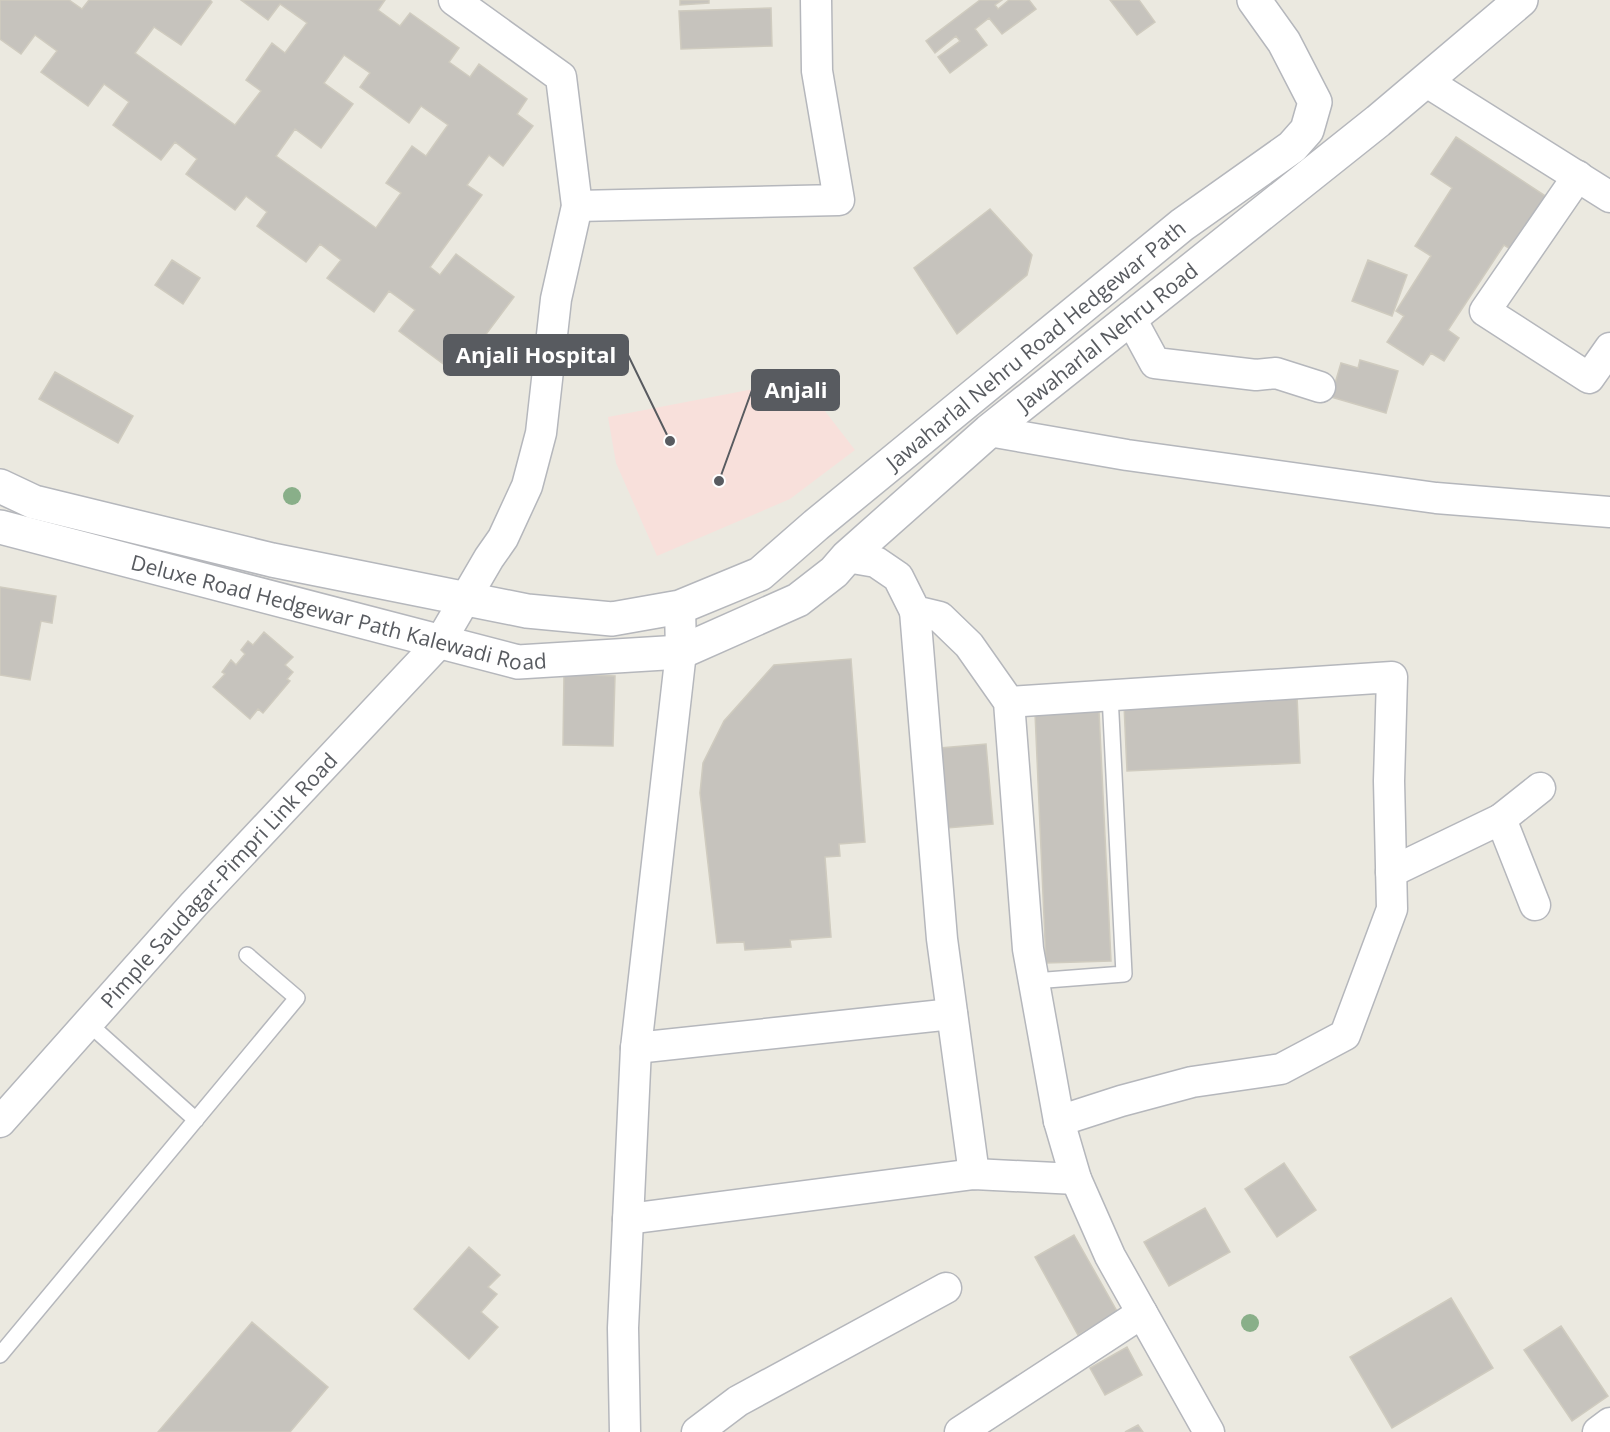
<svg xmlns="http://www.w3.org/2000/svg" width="1610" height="1432" font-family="'Open Sans',sans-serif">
<rect width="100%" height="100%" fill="#ebe9e0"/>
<path fill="#f8e0db" d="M801 380 855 450 790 499 657 556 616 463 608 417Z"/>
<path fill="#c6c3bd" stroke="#cfcbbf" stroke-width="1.5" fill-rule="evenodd" d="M0 0H69L82 9 89 0H210L212 2 181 45 154 27 135 53 235 125 261 91 246 80 272 43 285 53 307 23 280 4 268 20 241 0H385L378 10 400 26 410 13 459 48 449 62 470 77 479 64 527 99 517 114 533 126 503 166 489 155 467 185 482 195 430 267 440 275 456 254 514 297 472 353 461 345 446 366 399 331 415 310 389 291 374 312 327 278 341 260 320 244 306 262 257 226 267 212 246 196 235 210 186 174 197 159 175 142 161 160 113 125 129 102 104 84 88 106 41 72 57 51 35 35 21 54 0 39ZM344 55 370 73 360 87 409 123 421 106 448 125 426 156 412 146 386 183 401 193 376 228 276 156 295 129 321 148 353 104 324 83Z
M680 0H709V3L680 5Z
M980 0H1002L995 5 998 9 1009 0H1029L1036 9 1002 34 989 18 975 29 987 45 950 73 938 57 960 41 956 36 935 53 926 41Z
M1110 0H1139L1155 22 1137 35Z
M771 8 772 46 681 49 679 11Z
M1456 137 1550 199 1515 252 1504 245 1448 330 1459 338 1444 361 1431 353 1423 365 1387 342 1404 316 1396 311 1431 256 1415 246 1452 188 1431 174Z
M990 209 1032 255 1027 275 957 334 914 268Z
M172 260 200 278 183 304 155 285Z
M1368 260 1407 275 1392 316 1352 301Z
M1360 360 1398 371 1386 413 1331 397 1341 363 1358 368Z
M55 372 133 416 118 443 39 399Z
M0 587 56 596 52 623 41 621 30 680 0 675Z
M264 632 293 657 285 665 293 672 287 679 290 681 263 713 258 709 250 719 213 687 225 674 222 672 231 660 236 665 245 654 241 650 248 641 253 645Z
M851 659 865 842 839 844 840 856 825 857 831 937 790 940 791 947 745 950 744 942 717 943 700 793 703 763 724 721 774 665Z
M564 674 615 676 613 746 563 745Z
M1297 696 1300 763 1127 771 1124 705Z
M1099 711 1111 961 1046 963 1035 713Z
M986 744 993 824 947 828 940 748Z
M1284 1163 1316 1210 1277 1237 1245 1189Z
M1205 1208 1230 1252 1169 1286 1144 1242Z
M1074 1235 1118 1313 1078 1335 1035 1257Z
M469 1247 500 1275 488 1287 497 1294 481 1312 498 1327 469 1359 414 1309Z
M1451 1298 1493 1368 1392 1428 1350 1357Z
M252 1322 328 1387 290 1432H158Z
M1561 1326 1608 1396 1572 1421 1524 1350Z
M1127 1347 1142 1375 1105 1395 1090 1368Z
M1138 1425 1143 1432H1125Z"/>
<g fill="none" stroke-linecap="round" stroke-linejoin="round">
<defs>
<path id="service" d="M1034 981 1124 974 1110 695
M88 1023 196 1120
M0 1355 297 998 247 955"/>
<g id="minor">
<path d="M1427 82 1610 197"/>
<path d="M1578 176 1485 311 1589 378 1610 348"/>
<path d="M577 206 839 200 817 71 816 0"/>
<path d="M1130 317 1155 363 1256 375 1276 373 1320 387"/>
<path d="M989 431 1127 455 1436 498 1610 512"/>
<path d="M847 557 876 562 898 577 915 611 940 617 969 645 1009 702 1028 949 1059 1121 1076 1179 1110 1256 1209 1432"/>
<path d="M915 611 942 939 974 1174"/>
<path d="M1009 702 1392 677 1389 781 1392 909 1345 1035 1281 1069 1192 1082 1121 1101 1059 1121"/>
<path d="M1501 819 1540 788"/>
<path d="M1391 872 1501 819 1535 905"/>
<path d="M636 1048 952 1014"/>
<path id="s1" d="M0 1122 194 904 440 642 489 558 503 538 527 486 541 433 556 299 577 206 561 77 454 0"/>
<path d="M628 1219 974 1174 1076 1179"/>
<path d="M625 1432 623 1328 636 1048 681 652 680 607"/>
<path d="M697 1432 738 1401 946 1288"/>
<path d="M960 1432 1142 1313"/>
<path d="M1598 1432 1610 1423"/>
</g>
<g id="tertiary">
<path id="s2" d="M0 486 34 502 272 560 527 611 612 619 680 607 760 574 816 525 1182 225 1292 147 1307 130 1315 102 1284 42 1254 0"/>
<path id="s3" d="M0 527 518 662 681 652 798 600 834 572 847 557 989 431 1378 121 1521 0"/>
</g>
</defs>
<use href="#service" stroke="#b5b7bc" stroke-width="18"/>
<use href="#minor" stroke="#b5b7bc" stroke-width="33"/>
<use href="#tertiary" stroke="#b5b7bc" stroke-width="36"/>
<use href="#service" stroke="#fff" stroke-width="15"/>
<use href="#minor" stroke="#fff" stroke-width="30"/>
<use href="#tertiary" stroke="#fff" stroke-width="33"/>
</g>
<g fill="#89af89">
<circle cx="292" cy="496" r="9"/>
<circle cx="1250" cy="1323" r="9"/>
</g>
<g text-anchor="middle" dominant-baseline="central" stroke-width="6" stroke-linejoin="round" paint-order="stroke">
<g font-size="21" fill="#585b60" stroke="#fff">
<text stroke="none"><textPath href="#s3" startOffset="1233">Jawaharlal Nehru Road</textPath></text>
<text stroke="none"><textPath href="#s2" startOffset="1142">Jawaharlal Nehru Road Hedgewar Path</textPath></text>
<text stroke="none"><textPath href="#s3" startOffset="350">Deluxe Road Hedgewar Path Kalewadi Road</textPath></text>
<text stroke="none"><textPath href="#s1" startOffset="326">Pimple Saudagar-Pimpri Link Road</textPath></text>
</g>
</g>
<path fill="none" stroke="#585b60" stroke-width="2" d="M670 441L628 355M719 481L752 390"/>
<g fill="#585b60" stroke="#fff" stroke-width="2">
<circle cx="670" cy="441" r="6"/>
<circle cx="719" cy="481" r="6"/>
</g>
<g fill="#585b60" stroke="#585b60" stroke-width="2">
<rect x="444" y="335" width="184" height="40" rx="6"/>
<rect x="752" y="370" width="87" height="40" rx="6"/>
</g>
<g font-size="22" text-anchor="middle" font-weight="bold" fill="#fff">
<text x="536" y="363">Anjali Hospital</text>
<text x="796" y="398">Anjali</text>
</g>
</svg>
